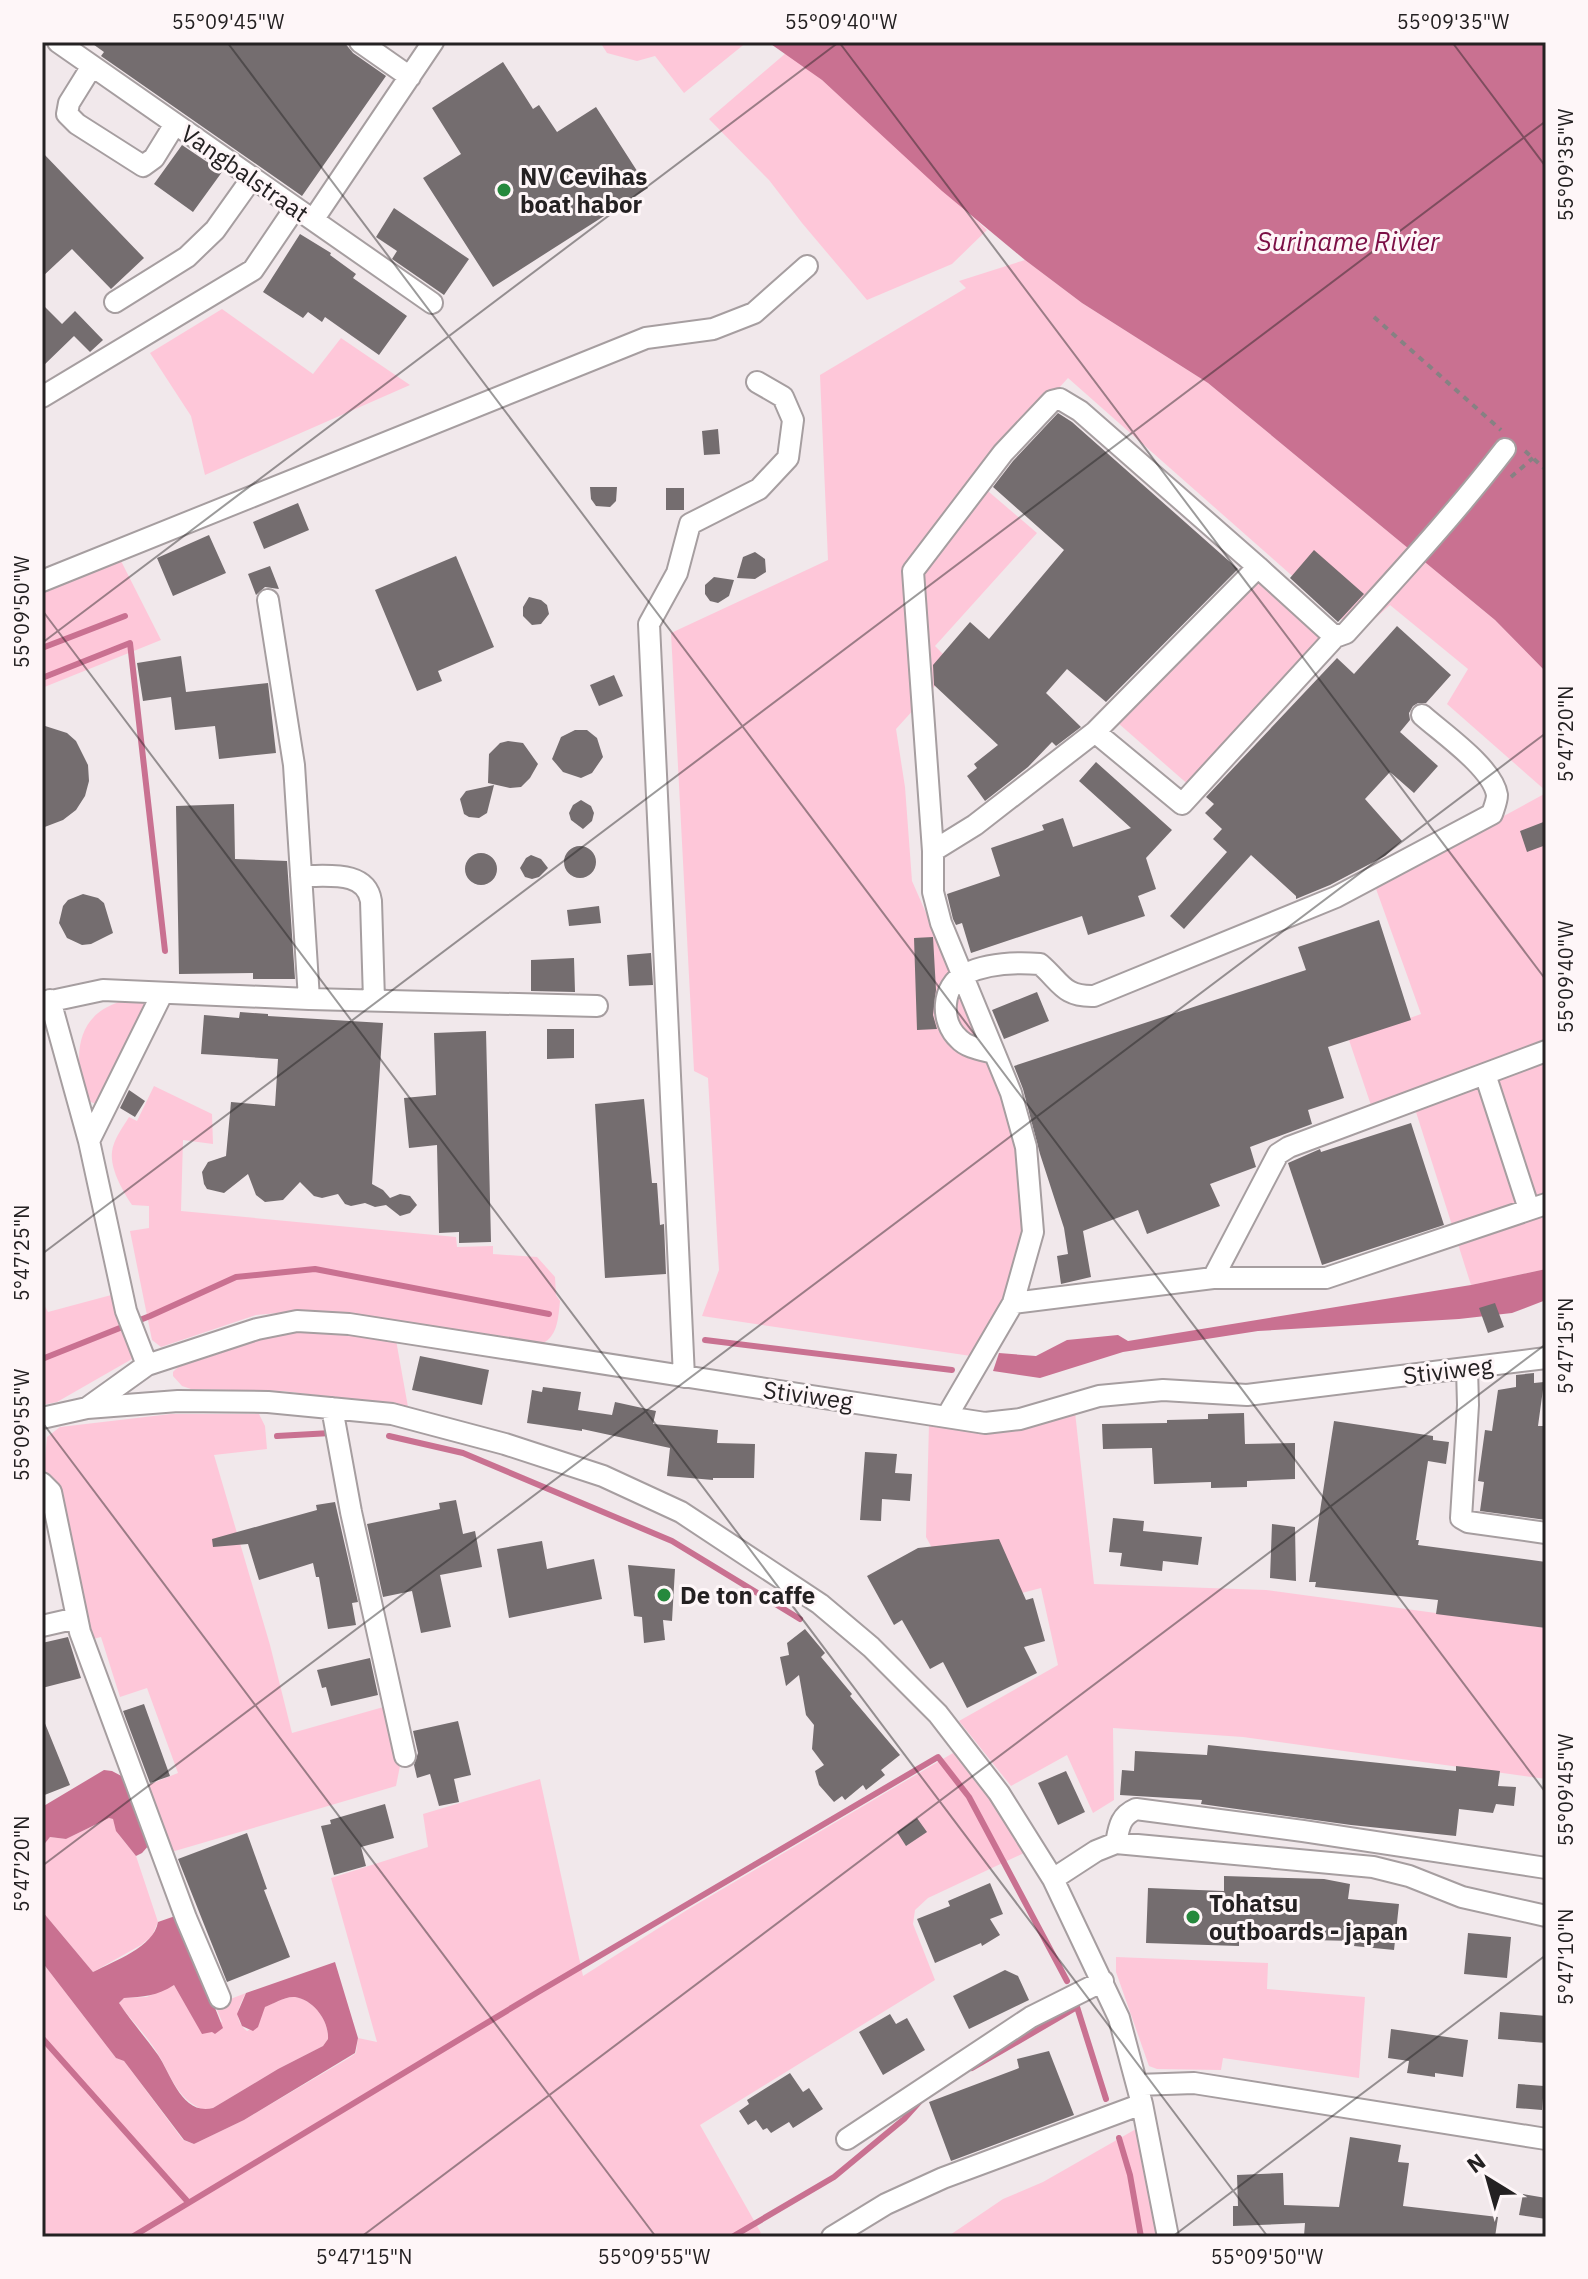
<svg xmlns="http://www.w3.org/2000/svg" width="1588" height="2279" font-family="'IBM Plex Sans',sans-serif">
<rect width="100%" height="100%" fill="#f1e8eb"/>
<path fill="#fec7d9" d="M600 42H747L684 93 655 56 637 61 607 53Z
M786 53 822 80 987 230 952 264 867 300 802 223 769 180 709 119Z
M1025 260 1082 303 1208 383 1495 620 1546 672V791L1447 704 1468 669 1390 605 1358 634 1068 378 975 480 1037 533 935 646 954 665 896 729 905 787 912 881 986 1050 1022 1153 1026 1205 1022 1251 1008 1288 971 1356 702 1316 719 1270 708 1078 694 1071 671 633 828 560 820 375 966 288 959 281Z
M222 309 313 374 341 338 410 385 205 475 191 416 150 353Z
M119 557 161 640 42 688V588Z
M1257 579 1325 644 1191 787 1118 723Z
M1546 793V1269L1471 1285 1416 1112 1377 1123 1349 1040 1421 1014 1375 886Z
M128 1000 145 1002 96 1104 88 1101C71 1058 75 1010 128 1000Z
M154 1086 212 1114 213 1144 183 1140 181 1211 456 1237 457 1247 493 1246V1254L537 1257 555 1277 556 1295 560 1301C558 1319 558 1338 539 1345L331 1314 289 1312 256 1315 161 1347 152 1340 130 1231 149 1228V1206L132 1205C123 1191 110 1169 112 1152 113 1140 123 1127 129 1117L137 1121Z
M115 1294 132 1359 57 1402 42 1405V1301L48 1312Z
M319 1331 396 1340 408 1407 283 1391 191 1389 182 1386 173 1376V1372C199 1345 283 1332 319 1331Z
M1075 1412 1094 1584 1266 1590 1546 1628V1779L1243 1737 1113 1728 1114 1800 1093 1813 1067 1755 1011 1786 959 1721 1058 1665 1041 1588 965 1608 926 1537 929 1424 1007 1432Z
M171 1414H259L265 1426 267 1449 214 1455 270 1645 292 1733 387 1706 401 1761 396 1786 168 1853 143 1787 178 1773 147 1688 120 1697 101 1637 89 1640 59 1489 44 1469 47 1437 60 1427Z
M953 1753 990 1799 1024 1853 928 1898 915 1910 913 1924 935 1980 700 2125 761 2233 755 2237H42V1962L116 2058 124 2061 183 2140 194 2144 244 2120 349 2058 356 2053 358 2038 377 2042 331 1878 428 1847 423 1814 540 1779 583 1976 687 1910Z
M109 1818 113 1819 119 1835 136 1856 158 1922 152 1936 141 1945 93 1972 42 1911V1847L50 1837 66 1839Z
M1116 1957 1268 1963 1267 1989 1365 1997 1359 2078 1223 2058 1221 2070 1157 2069 1149 2066 1116 1972Z
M174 1985 202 2033 222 2022 215 2005 246 1993C238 2007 233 2020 247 2031L258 2026 264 2007C273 2004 285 1996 295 1997 314 2000 329 2021 328 2039L323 2046 278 2069 213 2108 204 2110C180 2101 172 2080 161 2059 150 2039 132 2021 119 2004L124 1998 147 1997Z
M1136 2129 1141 2137 1158 2237H947L1003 2199 1043 2182Z"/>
<path fill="#c97191" d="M768 42H1546V672L1495 620 1208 383 1082 303 1025 260 942 191 822 80Z
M1546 1269V1300L1512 1313 1459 1319 1258 1331 1123 1352 1040 1378 993 1371 999 1353 1036 1356 1067 1340 1118 1335 1128 1341 1471 1285Z
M104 1770 112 1771 129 1780 150 1844 142 1853 136 1856 116 1831 113 1819 109 1818 66 1839 50 1837 42 1847V1807Z
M42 1911 93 1972C114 1961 154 1947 158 1922L178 1915 223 2028 215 2034 212 2032 202 2034 174 1985C157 1996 143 1997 124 1998L119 2003C131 2021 145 2037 158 2055 171 2074 182 2116 213 2108L278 2069 323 2046 328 2039C329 2021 314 2000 295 1997 285 1996 273 2004 265 2007L258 2027 253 2031 242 2026 237 2014 246 1993 335 1962 358 2038 355 2053 244 2120 194 2144 184 2140 124 2061 116 2058 42 1962Z"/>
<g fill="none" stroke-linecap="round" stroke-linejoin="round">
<path stroke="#c97191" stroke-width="6" d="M42 648 125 616
M42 678 130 643 165 951
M705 1340 952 1370
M42 1359 150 1316 236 1277 315 1269 549 1314
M277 1436 331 1433
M389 1436 463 1453 672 1541 800 1619
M42 2038 188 2202
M972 2068 1077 2007 1106 2099
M1119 2138 1130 2175 1141 2237
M132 2237 538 1992 938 1757 969 1797 1067 1981
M732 2237 834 2177 904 2119 922 2099"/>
</g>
<path fill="#746d6f" d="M90 42H344L353 53 386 76 302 196 101 56 104 52Z
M503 62 533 109 539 105 557 132 596 107 648 188 493 287 423 178 461 154 432 108Z
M182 145 222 172 193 212 154 184Z
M42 152 144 258 111 289 72 249 42 277Z
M394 208 469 259 444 295 392 259 397 251 376 237Z
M300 234 331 253 330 255 356 274 353 278 407 316 379 355 325 317 322 322 308 312 303 318 263 292Z
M42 304 62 324 75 311 103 340 90 352 74 336 42 367Z
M1058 413 1072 422 1238 569 1106 702 1067 669 1046 693 1081 727 1056 746 1052 742 1028 767 985 801 967 776 977 768 974 764 998 745 934 685 933 665 970 622 989 639 1064 550 993 487 1013 461Z
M718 429 720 454 704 455 702 431Z
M590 487H617L616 501 610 507 596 506 591 499Z
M666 488H684V510H666Z
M298 503 309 530 264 549 253 522Z
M209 535 226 573 173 596 157 558Z
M1314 550 1364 594 1338 622 1290 578Z
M755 552 765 559 766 572 755 579 737 578 743 557Z
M456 556 494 647 438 671 442 681 417 691 375 590Z
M270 566 279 589 265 587 256 595 248 574Z
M714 577 734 580 729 596 718 603 710 601 705 594V585Z
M529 597 541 600 547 605 549 614 541 624 532 625 523 616V607Z
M1397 626 1451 675 1426 703H1418L1413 706 1409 713 1410 720 1400 732 1438 766 1414 793 1390 772 1365 799 1402 841 1385 856 1330 885 1296 899V896L1251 855 1184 929 1170 916 1227 852 1213 839 1222 829 1205 813 1214 804 1206 797 1337 658 1354 674Z
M181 656 186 692 268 683 276 753 219 759 215 726 175 730 171 697 143 701 137 663Z
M614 675 623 696 599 706 590 685Z
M42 725 67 733 76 741 88 765 89 781 85 796 76 810 63 820 42 828Z
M575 730H587L597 738 603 757 592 773 581 778 563 772 552 759 561 737Z
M508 741 523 743 538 764 530 778 521 787 510 788 488 783 489 754 500 743Z
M1096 762 1172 830 1146 858 1156 889 1138 896 1145 916 1088 935 1082 916 971 953 962 923 956 925 953 919 947 894 1000 876 991 848 1044 830 1042 825 1063 818 1073 847 1131 828 1079 781Z
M494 785 487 813 479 818 469 817 464 814 460 799 466 791Z
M581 800 591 806 594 813 592 821 583 829 571 820 569 813 573 805Z
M234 804 235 859 287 861 295 979H253V973L179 974 176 806Z
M1546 821V845L1527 852 1520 831Z
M564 862a16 16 0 1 1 32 0a16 16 0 1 1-32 0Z
M465 869a16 16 0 1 1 32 0a16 16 0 1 1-32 0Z
M531 855 541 859 548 868 539 877 532 879 525 877 520 868 526 858Z
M83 894 98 898 104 903 113 933 91 944 82 945 67 938 59 923 63 906 68 900Z
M599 906 601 923 569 926 567 910Z
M1379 920 1411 1020 1328 1047 1344 1098 1308 1110 1312 1124 1250 1147 1256 1167 1210 1184 1220 1206 1147 1234 1138 1210 1083 1231 1091 1277 1061 1284 1057 1256 1068 1254 1064 1228 1040 1154 1023 1089 1014 1066 1306 970 1298 947Z
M933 937 936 990 933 1015 937 1029 917 1030 914 938Z
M651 953 653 985 629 986 627 955Z
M574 958 575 992 531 991V960Z
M1037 992 1049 1021 1004 1039 992 1010Z
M240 1012 268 1014V1016L383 1023 372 1184 383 1190 390 1198 400 1194 410 1196 417 1205 410 1213 400 1216 386 1205 375 1207 365 1203 351 1206 345 1204 338 1194 322 1198 314 1196 300 1182 283 1200 265 1202 256 1195 248 1174 224 1193 207 1189 204 1184 202 1172 208 1162 226 1156 231 1102 275 1106 278 1059 201 1054 204 1015 239 1018Z
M547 1029H574V1058L547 1059Z
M486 1031 491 1242 459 1243V1232L439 1233 437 1145 409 1148 404 1098 436 1095 434 1033Z
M129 1090 145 1101 135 1117 120 1108Z
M644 1099 652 1183H657L660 1225 664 1224 666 1274 605 1278 595 1104Z
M1411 1123 1444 1225 1322 1265 1288 1163 1320 1149 1321 1152Z
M1495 1303 1504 1327 1488 1333 1479 1308Z
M420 1356 489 1370 482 1405 412 1390Z
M1534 1373V1383L1544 1382 1538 1426H1546V1520L1480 1511 1484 1482 1478 1481 1485 1430 1492 1431 1498 1390 1516 1387V1375Z
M543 1387 581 1392 578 1410 612 1415 615 1402 656 1411 653 1424 718 1430 717 1443 755 1444 754 1478H713V1480L667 1476 670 1448 582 1429V1431L527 1423 532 1390 542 1392Z
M1244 1413 1245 1444 1295 1443V1479L1247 1481V1487L1211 1488V1482L1154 1484 1152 1448 1103 1449 1102 1424 1167 1423V1420L1208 1419V1414Z
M1334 1421 1433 1436V1440L1449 1442 1446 1464 1428 1461 1416 1540H1419L1418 1545 1546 1562V1628L1436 1614 1438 1600 1315 1587 1316 1582H1309Z
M865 1452 897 1454 895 1473 912 1474 910 1501 882 1499 881 1521 860 1520Z
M456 1500 463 1534 475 1531 482 1567 440 1575 451 1627 421 1633 412 1591 383 1597 367 1524 440 1509 439 1503Z
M335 1502 358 1602 352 1603 356 1625 328 1629 319 1577H316L313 1563 259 1580 248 1544 213 1547 212 1539 317 1510 316 1505Z
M1113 1518 1144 1521 1143 1531 1202 1537 1198 1565 1163 1561 1162 1571 1120 1566 1122 1553 1109 1552Z
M1272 1524 1295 1527 1296 1581 1270 1578Z
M999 1539 1026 1600 1033 1598 1045 1641 1024 1647 1037 1673 967 1708 943 1662 930 1669 902 1620 894 1625 867 1576 918 1548Z
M542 1541 547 1569 594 1559 602 1599 509 1618 497 1549Z
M628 1565 675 1569 672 1621 663 1620 665 1640 644 1643 642 1617 634 1616Z
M805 1629 825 1653 821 1657 852 1694 850 1696 900 1755 881 1770 885 1775 866 1790 863 1785 845 1800 842 1796 834 1802 819 1785 815 1771 824 1765 812 1749 814 1725 806 1715 799 1675 786 1686 780 1657 789 1655 787 1643Z
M68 1637 81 1678 42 1688V1643Z
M370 1658 378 1695 331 1706 326 1687 322 1688 317 1670Z
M144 1704 170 1776 150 1783 123 1711Z
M42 1716 70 1785 42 1796Z
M458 1721 471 1775 454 1779 459 1802 439 1806 430 1774 417 1778 414 1765 418 1753 413 1731Z
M1208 1745 1456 1771V1766L1500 1771 1498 1786 1516 1787 1514 1806 1496 1804 1493 1813 1459 1809 1456 1836 1351 1825 1201 1804 1202 1800 1120 1795 1122 1770 1134 1771 1135 1751 1207 1755Z
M1066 1771 1085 1812 1058 1825 1038 1783Z
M385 1804 394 1838 361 1847 366 1866 334 1875 321 1826 331 1824 330 1820Z
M917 1818 927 1832 906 1846 897 1832Z
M247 1833 267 1889 264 1890 290 1957 227 1982 178 1859Z
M1224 1876 1324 1879 1350 1884 1348 1899 1399 1904 1394 1950 1354 1946 1355 1941 1311 1940V1927L1277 1925V1938L1239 1937V1946L1146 1943 1148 1888 1224 1891Z
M990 1883 1003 1914 990 1919 1000 1935 982 1946 981 1943 935 1963 917 1919 950 1906 948 1901Z
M1468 1933 1511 1937 1507 1978 1464 1974Z
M1005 1970 1018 1976 1029 2000 969 2029 953 1996Z
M1500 2012 1546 2016V2043L1498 2039Z
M890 2014 896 2024 907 2018 925 2050 883 2075 859 2032Z
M1391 2029 1468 2040 1463 2077 1435 2073V2077L1407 2073 1409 2061 1388 2058Z
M1049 2051 1074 2115 951 2161 929 2102 1019 2068 1017 2059Z
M790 2073 803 2092 809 2088 823 2109 793 2128 789 2122 771 2133 767 2128 763 2130 756 2120 748 2125 739 2111 749 2104 747 2100Z
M1518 2084 1544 2086 1542 2110 1516 2108Z
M1350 2137 1401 2145 1398 2162 1409 2163 1403 2206 1498 2217 1495 2237 1304 2236 1305 2223 1233 2226V2206H1238L1237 2175 1283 2173 1284 2205 1339 2207Z
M1523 2194 1546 2198V2219L1519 2215Z"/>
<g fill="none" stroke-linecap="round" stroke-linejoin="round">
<defs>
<path id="minor" d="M58 42 432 303
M360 42 410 77
M92 66 69 103 67 114 77 124 143 166 154 158 175 124
M313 220 433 42
M115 302 187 257 215 230 252 178
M42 397 253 270 295 208
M42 581 646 338 713 329 754 313 807 266
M268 600 294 765 309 999
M1095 732 1258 567 1335 637
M933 851 913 571 1003 453 1052 401 1060 399 1080 411 1258 567
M301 876C325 877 366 869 371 901L374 1000
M50 1000 89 1141 126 1311 147 1365
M42 1003 103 990 309 999 597 1006
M994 1053C983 1050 967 1048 959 1039 940 1022 941 986 965 974 988 963 1015 962 1040 964 1061 982 1063 997 1094 996L1336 897 1492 814C1494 808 1497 801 1497 795 1493 768 1442 733 1422 715
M1485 1074 1529 1209
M89 1141 162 994
M1213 1278 1278 1154 1289 1147 1546 1051
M1013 1303 1213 1278H1326L1546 1204
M1467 1368 1468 1405 1461 1518 1468 1522 1546 1533
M684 1377 649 624 677 573 690 524 759 489 788 458 793 420 783 397 757 382
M87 1408 147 1365 257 1329 297 1321 349 1324 985 1423 1020 1419 1099 1396 1163 1390 1247 1395 1546 1358
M332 1408 351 1512 405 1756
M947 1416 1013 1303 1033 1232 1026 1147 1011 1093 941 923 933 892V851L975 825 1095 732 1182 804 1335 637 1346 633C1402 571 1454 515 1505 449
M42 1418 87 1408 178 1401 268 1402 392 1414 505 1444 603 1476 681 1512 820 1604 871 1647 938 1714 999 1793 1053 1879 1119 2018 1142 2104 1168 2237
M42 1483 51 1492 80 1632 186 1918 220 1998
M42 1626 77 1618
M1116 1843C1119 1827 1120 1816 1136 1809L1303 1831 1546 1868
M1053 1879 1096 1851 1116 1843 1373 1867 1409 1876 1462 1897 1546 1916
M1137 2085 1194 2083 1546 2139
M847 2139 1031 2017 1103 1981
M832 2237 886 2204 943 2178 1142 2104"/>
</defs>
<use href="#minor" stroke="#a69ea0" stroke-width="24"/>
<path stroke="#878183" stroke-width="4" stroke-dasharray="6 6" stroke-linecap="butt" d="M1374 317 1501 430
M1525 451 1546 470
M1511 477 1533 458"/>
<use href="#minor" stroke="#fff" stroke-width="20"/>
</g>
<path fill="none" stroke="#242122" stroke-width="2" stroke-opacity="0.45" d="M227 42 1546 1793M839 42 1546 980M1452 42 1546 167M42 610 1268 2237M42 643 839 42M42 1254 1546 121M42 1422 656 2237M42 1866 1546 733M42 2235 43 2237M361 2237 1546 1344M1172 2237 1546 1955"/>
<g fill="#26893d" stroke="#fef6f8" stroke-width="3">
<circle cx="504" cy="190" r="8"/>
<circle cx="664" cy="1595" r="8"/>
<circle cx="1193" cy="1917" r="8"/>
</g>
<g text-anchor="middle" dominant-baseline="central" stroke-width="6" stroke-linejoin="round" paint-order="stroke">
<g font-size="24" fill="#242122" stroke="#fef6f8">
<text transform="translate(245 173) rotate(35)">Vangbalstraat</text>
<text transform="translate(1448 1370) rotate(-7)">Stiviweg</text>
<text transform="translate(808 1395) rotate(8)">Stiviweg</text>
</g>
<g font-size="24" font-weight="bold" fill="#242122" stroke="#fef6f8" text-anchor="start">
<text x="520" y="176">NV Cevihas<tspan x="520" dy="28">boat habor</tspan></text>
<text x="680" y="1595">De ton caffe</text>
<text x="1209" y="1903">Tohatsu<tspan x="1209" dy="28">outboards - japan</tspan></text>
</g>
<g font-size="26" font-style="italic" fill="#7b0e45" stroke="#fef6f8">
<text x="1348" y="241">Suriname Rivier</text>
</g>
</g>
<rect width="1588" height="2279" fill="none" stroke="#fef6f8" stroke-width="88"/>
<g transform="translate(1488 2179) rotate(323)" stroke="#fef6f8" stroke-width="6" paint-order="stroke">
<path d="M0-6L14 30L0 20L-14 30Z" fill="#242122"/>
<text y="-12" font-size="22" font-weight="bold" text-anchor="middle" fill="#242122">N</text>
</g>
<rect x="44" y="44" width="1500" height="2191" fill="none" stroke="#242122" stroke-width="3"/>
<g font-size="20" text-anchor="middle" fill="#242122">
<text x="228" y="29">55°09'45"W</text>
<text x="841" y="29">55°09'40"W</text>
<text x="1453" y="29">55°09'35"W</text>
<text transform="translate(1566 165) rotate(-90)" y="7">55°09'35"W</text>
<text transform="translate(22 612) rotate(-90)" y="7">55°09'50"W</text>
<text transform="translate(1566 734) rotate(-90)" y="7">5°47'20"N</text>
<text transform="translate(1566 977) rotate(-90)" y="7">55°09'40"W</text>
<text transform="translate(22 1253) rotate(-90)" y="7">5°47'25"N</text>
<text transform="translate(1566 1346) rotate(-90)" y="7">5°47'15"N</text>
<text transform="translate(22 1425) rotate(-90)" y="7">55°09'55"W</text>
<text transform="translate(1566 1790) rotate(-90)" y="7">55°09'45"W</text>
<text transform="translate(22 1864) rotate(-90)" y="7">5°47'20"N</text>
<text transform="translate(1566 1957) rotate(-90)" y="7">5°47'10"N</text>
<text x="364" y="2264">5°47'15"N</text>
<text x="654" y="2264">55°09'55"W</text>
<text x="1267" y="2264">55°09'50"W</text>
</g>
</svg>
